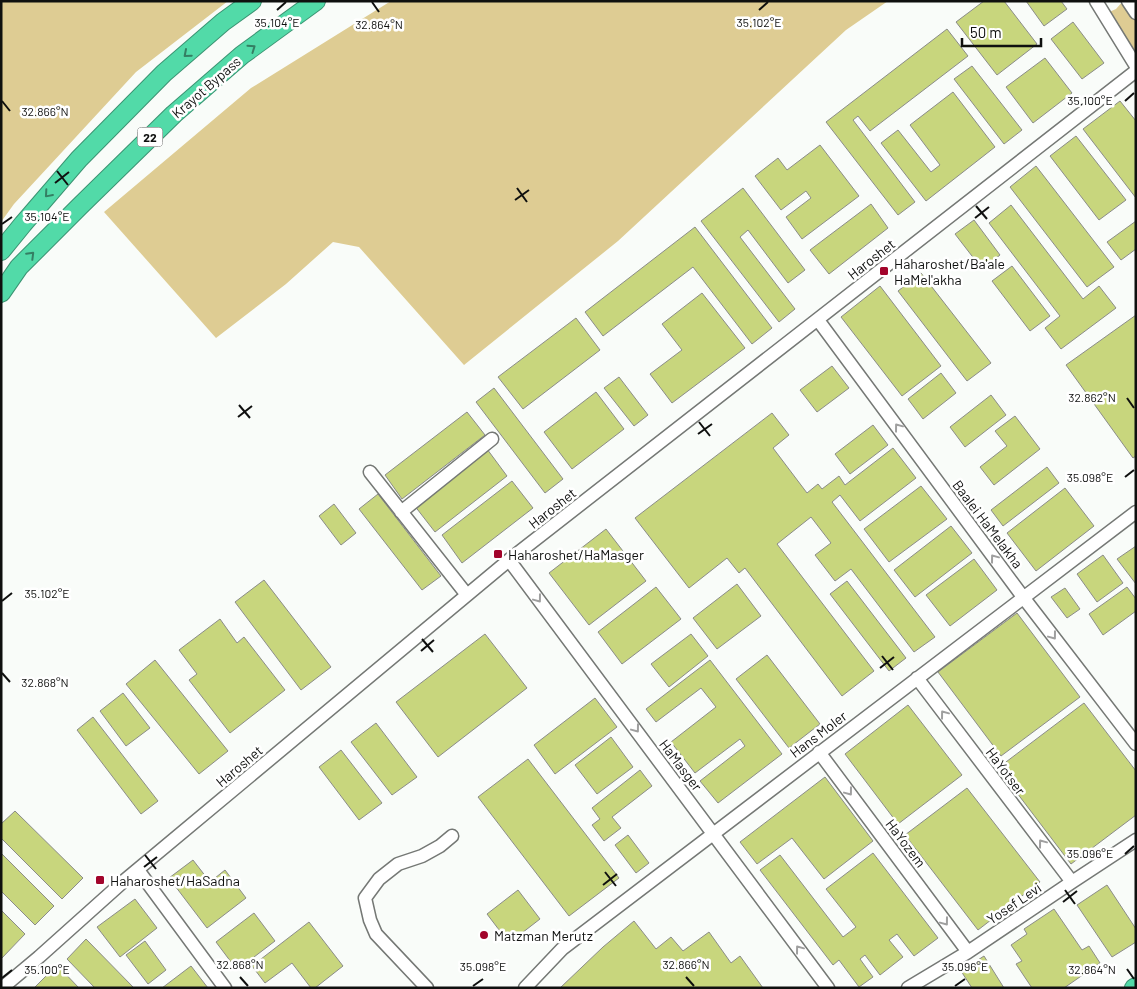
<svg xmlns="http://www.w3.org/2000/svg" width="1137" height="989" font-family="Barlow,sans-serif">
<rect width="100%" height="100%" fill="#f9fcf9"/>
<path fill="#decc93" d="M1 1H228L136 72 14 204 1 222Z
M391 1H888L846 30 618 241 464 365 359 247 333 242 286 284 216 338 104 212 251 88Z
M1123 1 1136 20V59L1107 13 1116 9Z"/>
<path fill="#c8d67d" stroke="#8b8c88" d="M984 1H1004L1037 44 997 75 956 22Z
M1026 1H1061L1067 9 1044 26Z
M1073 22 1104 63 1082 79 1051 39Z
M947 29 968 56 870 131 858 116 853 120 915 202 898 215 826 122Z
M1045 58 1072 93 1033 123 1006 87Z
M972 66 1022 130 1004 144 954 79Z
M953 92 995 147 926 201 881 143 898 130 931 172 940 165 910 125Z
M1120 101 1136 121V198L1083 129Z
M1076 136 1126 200 1099 220 1050 156Z
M820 145 859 196 802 239 786 217 811 198 806 191 781 210 755 176 778 158 787 170Z
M1036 166 1114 267 1087 287 1010 187Z
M743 188 805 270 788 283 748 230 740 237 795 309 779 322 701 221Z
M871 204 888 228 829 274 810 250Z
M1011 205 1083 299 1099 286 1116 308 1061 349 1045 328 1060 316 989 223Z
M974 220 1000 255 982 269 955 234Z
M1136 221V249L1121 260 1107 242Z
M695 227 772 328 752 344 693 267 603 336 585 312Z
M1012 266 1050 316 1030 331 992 281Z
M921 273 991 363 967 381 898 291Z
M880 286 941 366 902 396 841 317Z
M702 293 745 348 672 403 650 374 682 350 662 324Z
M1136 315V456L1133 458 1066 365Z
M576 318 600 350 523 409 498 377Z
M832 366 849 388 817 412 800 390Z
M941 373 956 393 923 419 908 399Z
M619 377 648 415 634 426 604 388Z
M494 388 563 479 545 493 476 402Z
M596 392 624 429 572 469 544 432Z
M991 395 1006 415 965 447 950 427Z
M467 412 485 435 402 499 385 475Z
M772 413 789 435 773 448 807 493 818 484 822 489 839 476 845 485 893 448 916 478 860 521 840 495 832 502 935 637 914 652 851 569 835 581 815 555 831 543 811 517 777 544 874 671 842 696 745 568 739 573 727 558 689 588 635 518Z
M1015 416 1040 449 994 485 980 467 1007 446 995 431Z
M873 425 888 445 850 474 835 454Z
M487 449 507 476 435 532 414 505Z
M1047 467 1059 483 1003 526 991 510Z
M512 481 533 508 462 563 442 535Z
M921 486 947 519 889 562 864 529Z
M1065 488 1094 526 1036 571 1007 533Z
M378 494 441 576 422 590 359 509Z
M334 504 356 533 341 545 319 516Z
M951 526 972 553 915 597 894 570Z
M606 529 646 581 589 625 549 573Z
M1136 546V584L1117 559Z
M1103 555 1123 583 1097 602 1077 574Z
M974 559 997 590 950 626 926 595Z
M264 580 331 667 301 690 235 602Z
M847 581 906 658 889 671 830 594Z
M737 584 761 616 717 649 693 618Z
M656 587 681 619 622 664 598 632Z
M1127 587 1136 599V611L1103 635 1089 614Z
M1065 588 1080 609 1067 618 1051 597Z
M1017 613 1080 697 1001 756 938 672Z
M220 619 237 643 244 637 285 690 230 733 189 680 197 674 179 650Z
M485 634 527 688 438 757 396 702Z
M691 634 708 656 669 687 651 664Z
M767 655 820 724 789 748 736 679Z
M155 660 228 751 199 774 126 684Z
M710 660 782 754 718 803 700 781 745 746 740 739 695 773 671 742 716 707 701 688 656 722 646 709Z
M123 693 150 728 126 746 100 711Z
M595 698 617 727 555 774 534 745Z
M1084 703 1136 771V815L1071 864 998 768Z
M908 705 962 775 898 824 845 754Z
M93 717 158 801 141 814 77 730Z
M376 723 417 777 392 795 351 742Z
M611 737 633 767 597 794 575 765Z
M341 750 382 803 359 820 319 767Z
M528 759 619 878 569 916 478 797Z
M640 770 652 786 612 817 621 828 604 841 592 825 600 819 592 808Z
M825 777 873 841 824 879 792 838 757 864 740 842Z
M967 788 1040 882 978 930 905 835Z
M15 811 83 878 62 899 1 838V824Z
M628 835 649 863 636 873 615 845Z
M1 853 54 906 35 925 1 891Z
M873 853 938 938 914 956 897 934 889 940 903 957 880 975 865 955 860 959 873 977 859 987 839 960 833 965 760 870 780 855 843 937 856 927 826 889Z
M193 860 210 882 225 870 246 898 207 928 169 878Z
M1107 885 1136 929V942L1112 957 1077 905Z
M518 890 540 919 509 943 487 914Z
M135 899 157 928 120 957 97 927Z
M1054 909 1082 950 1089 946 1100 963 1064 988H1032L1016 964 1022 961 1011 945 1027 934 1024 929Z
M1 910 25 934 1 959Z
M254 913 275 941 237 970 216 942Z
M634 921 656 949 671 937 683 951 709 932 731 963 740 956 763 988H560L603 947Z
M309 922 343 966 315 988H311L292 963 265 983 252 966Z
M86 939 134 988H95L67 959Z
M145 941 166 970 148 984 126 955Z
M984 956 1004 988H972L961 971Z
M57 965 79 988H34Z
M191 966 208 988H162Z"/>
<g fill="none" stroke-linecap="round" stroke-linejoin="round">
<defs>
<path id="minor" d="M1096 1 1136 66
M1128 1 1136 13
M818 320 1023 597 1136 744
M370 472 467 595
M401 512 492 439
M509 560 828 988
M917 678 1072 882
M819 752 968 952
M138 870 225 988
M2 988 39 957 125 880 509 560 1136 71
M427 988 376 934 370 920 365 898 379 879 398 864 422 856 440 846 452 836
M525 988 562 949 1136 512
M908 988 968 952 1072 882 1136 840"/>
<path id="highway" d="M1 251 23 224 79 159 164 73 223 22 252 1
M1 293 19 267 80 206 174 114 242 55 316 1
M1134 988 1136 987"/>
</defs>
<use href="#minor" stroke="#757875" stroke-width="15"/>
<use href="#highway" stroke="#3b9372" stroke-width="20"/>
<use href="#minor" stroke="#fff" stroke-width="12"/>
<use href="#highway" stroke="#52daa8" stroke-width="18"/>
</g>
<defs><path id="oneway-chevron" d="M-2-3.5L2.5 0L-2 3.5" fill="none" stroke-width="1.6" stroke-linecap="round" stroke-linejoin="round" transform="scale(1.25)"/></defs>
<g stroke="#347f63">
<use href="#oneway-chevron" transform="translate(252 48) rotate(-35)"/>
<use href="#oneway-chevron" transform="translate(187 54) rotate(139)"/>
<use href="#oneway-chevron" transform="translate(48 194) rotate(131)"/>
<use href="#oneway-chevron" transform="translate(31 255) rotate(-45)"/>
</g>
<g stroke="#9f9f9f">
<use href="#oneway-chevron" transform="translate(898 427) rotate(-127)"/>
<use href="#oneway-chevron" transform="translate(994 558) rotate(-127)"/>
<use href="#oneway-chevron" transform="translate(538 599) rotate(53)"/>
<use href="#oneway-chevron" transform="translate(1053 636) rotate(53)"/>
<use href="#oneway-chevron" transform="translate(944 714) rotate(-127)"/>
<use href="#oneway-chevron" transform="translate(636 729) rotate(53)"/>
<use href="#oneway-chevron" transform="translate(849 792) rotate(53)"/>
<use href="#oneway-chevron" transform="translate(1042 843) rotate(-127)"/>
<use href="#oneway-chevron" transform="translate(945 922) rotate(53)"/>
<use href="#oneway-chevron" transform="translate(799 949) rotate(-127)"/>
</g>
<path fill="none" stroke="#0f100f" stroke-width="2" d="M372 2 379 12M277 10 286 2M759 10 768 2M2 101 10 111M1125 101 1134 93M57 171 68 185M55 183 69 172M517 188 527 202M515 200 529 190M976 206 987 219M975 218 989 207M2 224 12 217M1127 398 1134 408M239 405 250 418M238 417 252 406M699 422 710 436M698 434 712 424M1125 477 1134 470M2 601 12 593M422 639 433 652M421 651 434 640M882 656 893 670M880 668 894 657M2 673 10 682M1125 854 1134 846M145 855 156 869M144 867 157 857M605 872 616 886M603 885 617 874M1065 890 1075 904M1063 902 1077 891M1127 969 1134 979M240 977 248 986M686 977 694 986M2 978 12 970M473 986 483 979M955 986 965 979"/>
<g fill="#a2042b" stroke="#fff" stroke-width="2">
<rect x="879" y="266" width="10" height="10" rx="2.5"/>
<rect x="493" y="549" width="10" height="10" rx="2.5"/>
<rect x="95" y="875" width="10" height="10" rx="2.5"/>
<circle cx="484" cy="935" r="5"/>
</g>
<g text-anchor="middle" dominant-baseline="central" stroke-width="5" stroke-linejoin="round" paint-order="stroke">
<rect fill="#fff" stroke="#575857" stroke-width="1" x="137.5" y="127.5" width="25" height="19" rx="4"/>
<g font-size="12" font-weight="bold" fill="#0f100f">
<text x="150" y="137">22</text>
</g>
<g font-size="14" fill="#0f100f" stroke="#fff">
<text transform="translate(206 87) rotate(-41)">Krayot Bypass</text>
<text transform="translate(871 259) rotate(-38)">Haroshet</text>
<text transform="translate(552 508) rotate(-38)">Haroshet</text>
<text transform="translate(988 524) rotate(53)">Baalei HaMelakha</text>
<text transform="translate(818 734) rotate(-37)">Hans Moler</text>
<text transform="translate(681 765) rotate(53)">HaMasger</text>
<text transform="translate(239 766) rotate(-40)">Haroshet</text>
<text transform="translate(1006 771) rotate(53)">HaYotser</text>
<text transform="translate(906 843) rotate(53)">HaYozem</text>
<text transform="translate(1014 903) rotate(-34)">Yosef Levi</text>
</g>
<g font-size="14" fill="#0f100f" stroke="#fff" text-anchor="start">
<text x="894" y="263">Haharoshet/Ba'ale<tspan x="894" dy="16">HaMel'akha</tspan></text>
<text x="508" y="554">Haharoshet/HaMasger</text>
<text x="110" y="880">Haharoshet/HaSadna</text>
<text x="494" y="935">Matzman Merutz</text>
</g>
</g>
<g font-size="12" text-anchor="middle" fill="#0f100f" stroke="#fff" stroke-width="5" stroke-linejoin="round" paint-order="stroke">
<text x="759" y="27">35.102°E</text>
<text x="277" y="27">35.104°E</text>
<text x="379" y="29">32.864°N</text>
<text x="1090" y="105">35.100°E</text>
<text x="45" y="116">32.866°N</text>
<text x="47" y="221">35.104°E</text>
<text x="1092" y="402">32.862°N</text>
<text x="1090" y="482">35.098°E</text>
<text x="47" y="598">35.102°E</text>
<text x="45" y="687">32.868°N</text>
<text x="1090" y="858">35.096°E</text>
<text x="240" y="969">32.868°N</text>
<text x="686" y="969">32.866°N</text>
<text x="483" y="971">35.098°E</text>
<text x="965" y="971">35.096°E</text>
<text x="1092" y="974">32.864°N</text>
<text x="47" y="974">35.100°E</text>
</g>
<rect width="1137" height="989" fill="none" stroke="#0f100f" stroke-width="5"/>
<path d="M962 38v8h79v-8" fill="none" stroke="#0f100f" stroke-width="2.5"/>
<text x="970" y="38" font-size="15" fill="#0f100f" stroke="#ffffff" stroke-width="4" paint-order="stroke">50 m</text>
</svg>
